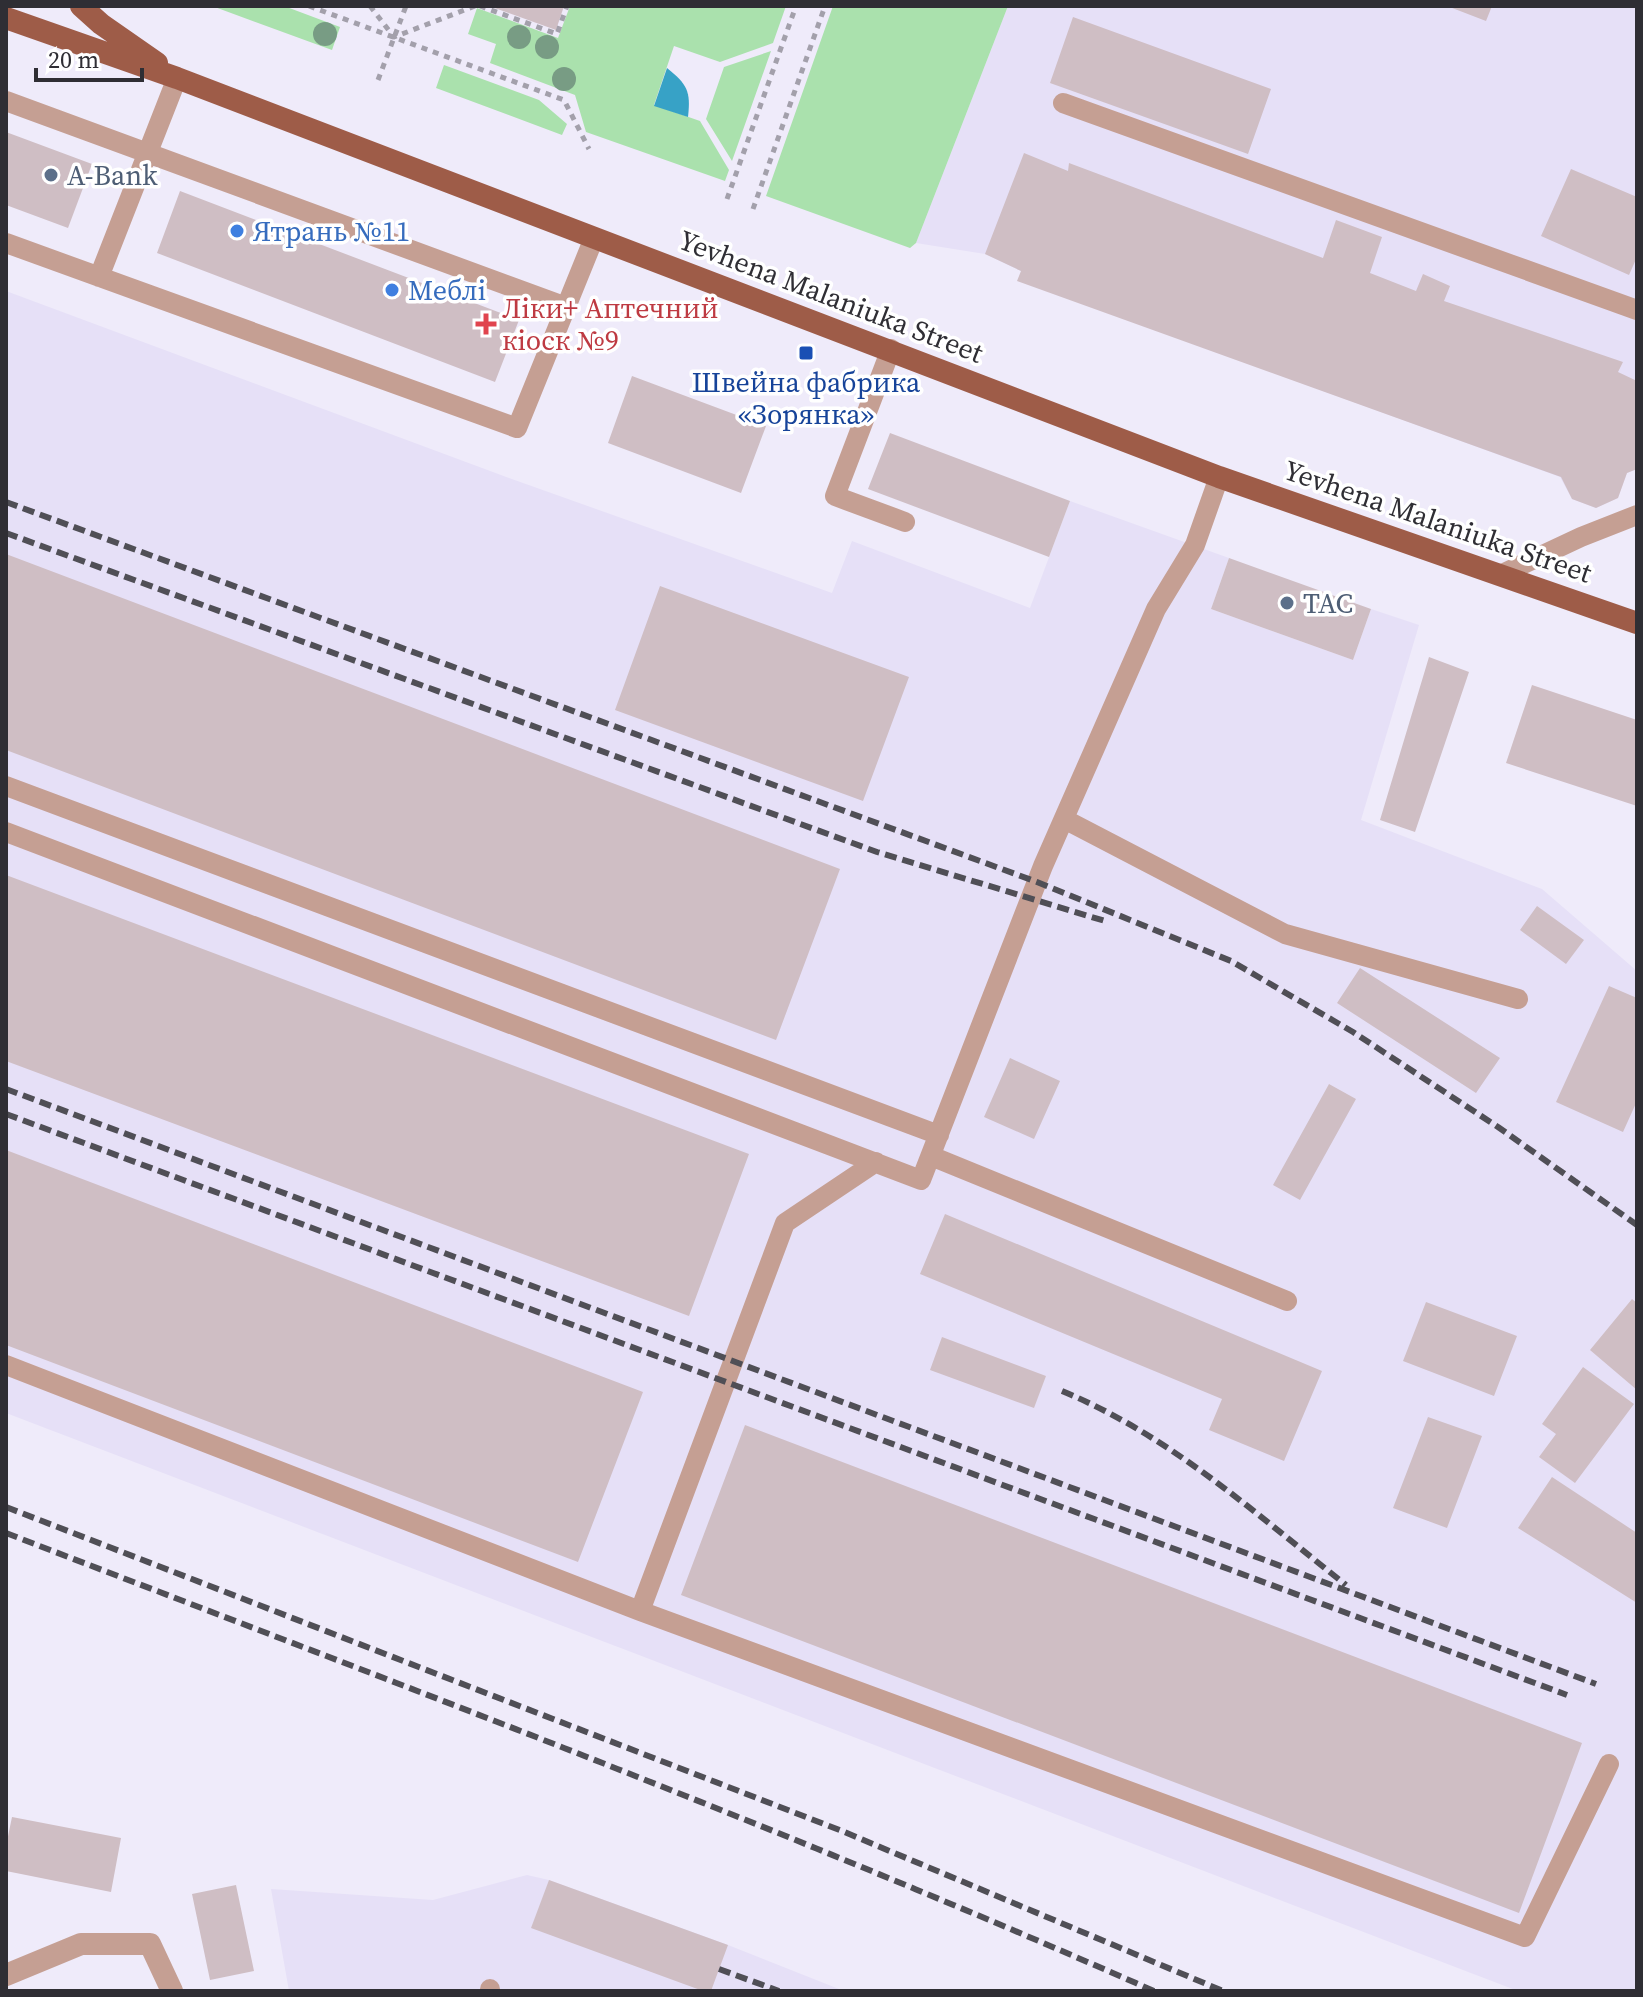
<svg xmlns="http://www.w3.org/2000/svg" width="1643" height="1997" font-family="'Source Serif 4',serif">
<rect width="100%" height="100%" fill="#efebfa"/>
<path fill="#e6e0f7" d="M1008 6H1637V469L1627 473 1618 498 1596 508 1572 499 1560 477 1062 296 1021 271 985 254 916 243Z
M6 291 509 478 832 593 852 541 1030 608 1070 501 1229 558 1211 609 1353 660 1371 609 1419 625 1361 820 1542 889 1637 971V1991H1518L6 1413Z
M527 1875 549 1880 728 1945 844 1991H289L271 1889 433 1900Z"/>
<path fill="#aae1ad" d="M212 6H284L340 27 332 50Z
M570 6H786L773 43 720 62 674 46 654 105 700 121 729 170 725 181 586 132 575 95 490 63 496 44 468 34 477 8 558 38Z
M833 6H1008L916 243 910 248 766 196Z
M771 51 732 161 706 119 724 67Z
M444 65 539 100 567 124 562 135 436 88Z"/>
<path fill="#37a2c6" d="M667 68C687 84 691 91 688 117L654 106Z"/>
<path fill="#cfbec4" d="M489 6H564L556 30Z
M1447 6H1492L1486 21Z
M1073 17 1271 89 1248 154 1050 83Z
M6 132 92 164 68 228 6 205Z
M1024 153 1068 171 1069 163 1323 258 1336 220 1382 237 1370 273 1416 291 1423 274 1450 286 1444 301 1623 362 1618 372 1637 381V469L1627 473 1618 498 1596 508 1572 499 1561 477 1017 281 1021 271 985 254Z
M1571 169 1637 197V257L1629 275 1541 236Z
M180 191 519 320 495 382 157 253Z
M632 376 766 426 741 493 608 443Z
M890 433 1070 501 1049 557 868 489Z
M6 554 840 869 776 1040 6 750Z
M1229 558 1371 609 1353 660 1211 609Z
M660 586 909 677 863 801 615 710Z
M1429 657 1469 672 1415 832 1380 820Z
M1532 685 1637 720V806L1506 763Z
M6 875 749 1154 689 1316 6 1061Z
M1537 906 1584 940 1566 964 1520 930Z
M1360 968 1500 1058 1476 1093 1337 1003Z
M1609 986 1637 998V1101L1623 1132 1556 1102Z
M1010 1058 1060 1081 1034 1139 984 1117Z
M1329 1084 1356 1099 1300 1200 1273 1185Z
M6 1150 643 1392 578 1562 6 1345Z
M945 1214 1322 1371 1284 1461 1209 1430 1222 1399 920 1274Z
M1632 1299 1637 1303V1390L1590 1350Z
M1426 1302 1517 1336 1494 1396 1403 1361Z
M942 1337 1046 1376 1034 1408 930 1370Z
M1583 1367 1634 1404 1575 1483 1539 1457 1556 1434 1542 1424Z
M1428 1417 1482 1436 1447 1528 1393 1508Z
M745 1425 1582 1743 1519 1913 681 1595Z
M1552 1477 1637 1533V1603L1518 1528Z
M12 1817 121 1838 111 1892 6 1871V1846Z
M549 1880 728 1945 711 1991H703L531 1928Z
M236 1885 254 1971 210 1980 192 1894Z"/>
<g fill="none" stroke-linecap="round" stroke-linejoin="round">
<path stroke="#a3a0ab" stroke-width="5" stroke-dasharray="6 6" stroke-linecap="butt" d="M309 6 564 100 589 149
M370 6 394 37 475 6
M480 6 557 34 567 6
M378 80 406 6
M727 199 796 6
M753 209 825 6"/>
<path stroke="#c59f93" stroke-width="20" d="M6 101 566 307
M1063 103 1637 310
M6 243 517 428 594 238
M99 277 177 78
M891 349 835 496 905 522
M1502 574 1581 537 1637 515
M6 786 939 1135
M1064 819 1285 934 1518 999
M6 832 921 1180 1043 866 1156 609 1195 545 1219 477
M931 1156 1287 1301
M6 1365 640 1611 1525 1937 1609 1764
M640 1611 785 1223 876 1162
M490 1989V1991"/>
<path stroke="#c59f93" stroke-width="22" d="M6 1975 81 1944H150L172 1991"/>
<path stroke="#9e5c48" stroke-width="22" d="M81 6 101 24 157 63
M6 18 177 78 1219 477 1637 623"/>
<path stroke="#504f56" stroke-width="6" stroke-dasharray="12 6" stroke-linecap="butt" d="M6 502 1037 882 1231 961 1353 1032 1498 1127 1637 1225
M6 533 877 852 1105 921
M6 1089 1596 1684
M6 1114 1567 1695
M1062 1391C1169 1435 1255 1513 1346 1585
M6 1507 842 1831 1223 1991
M6 1533C390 1681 777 1825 1154 1991
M719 1969 779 1991"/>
</g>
<g fill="#789c84">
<circle cx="325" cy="34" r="12"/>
<circle cx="519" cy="37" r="12"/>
<circle cx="547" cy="47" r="12"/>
<circle cx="564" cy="79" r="12"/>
</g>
<g fill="#5c6f8a" stroke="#fff" stroke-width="3">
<circle cx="51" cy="175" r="8"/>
<circle cx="1287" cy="603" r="8"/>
</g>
<g fill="#3f7fe0" stroke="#fff" stroke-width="3">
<circle cx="237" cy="231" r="8"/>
<circle cx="392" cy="290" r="8"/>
</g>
<path fill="#e0444e" stroke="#fff" stroke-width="3" d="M482 312h8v8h8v8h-8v8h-8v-8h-8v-8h8z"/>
<rect fill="#1a4fb4" stroke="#fff" stroke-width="3" x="798" y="345" width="16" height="16" rx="4"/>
<g text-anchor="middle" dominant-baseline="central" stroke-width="7" stroke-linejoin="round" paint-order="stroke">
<g font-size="28" fill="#4e5e75" stroke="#fff" text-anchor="start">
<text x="67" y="175">A-Bank</text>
<text x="1303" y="603">ТАС</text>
</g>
<g font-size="28" fill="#366cbe" stroke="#fff" text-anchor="start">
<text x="253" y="231">Ятрань №11</text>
<text x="408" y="290">Меблі</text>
</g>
<g font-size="28" fill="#2f2e34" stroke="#fff">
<text transform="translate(831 296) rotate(21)">Yevhena Malaniuka Street</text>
<text transform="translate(1438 521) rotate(19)">Yevhena Malaniuka Street</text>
</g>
<g font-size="28" fill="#be3a42" stroke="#fff" text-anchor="start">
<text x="502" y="308">Ліки+ Аптечний<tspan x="502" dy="32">кіоск №9</tspan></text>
</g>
<g font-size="28" fill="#164399" stroke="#fff">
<text x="806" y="382">Швейна фабрика<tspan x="806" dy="32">«Зорянка»</tspan></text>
</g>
</g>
<rect width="1643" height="1997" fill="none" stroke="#2f2e34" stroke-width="16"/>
<path d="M36 68v12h106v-12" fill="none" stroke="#2f2e34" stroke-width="4"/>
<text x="48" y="68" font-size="24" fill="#2f2e34" stroke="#ffffff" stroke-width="6" paint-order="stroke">20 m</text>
</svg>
